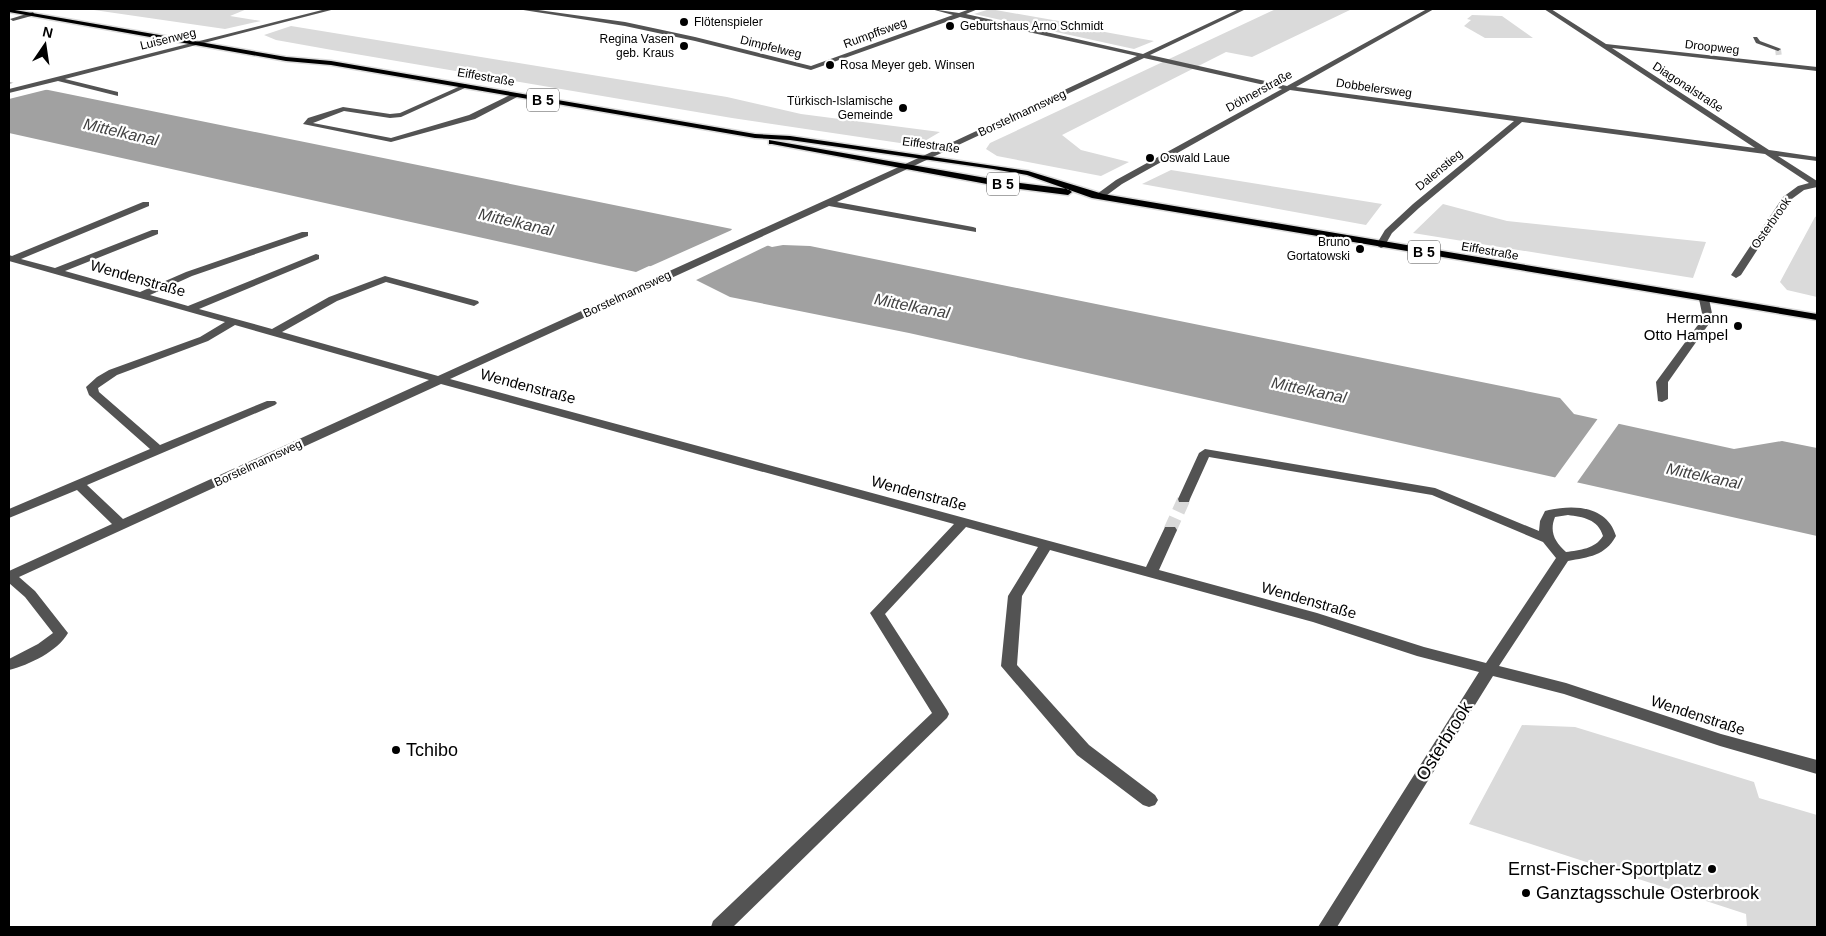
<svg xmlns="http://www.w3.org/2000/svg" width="1826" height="936" font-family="Arial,sans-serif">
<rect width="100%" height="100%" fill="#fff"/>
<path fill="#dadada" d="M87 9H247L230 16 261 21 225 29Z
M990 9 1070 23 1083 28 1154 41 1134 49 974 14Z
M1276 9H1352L1252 57 1226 52 1062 135 1081 150 1129 162 1101 176 997 156 986 149 990 143Z
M1472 15 1502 16 1533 38H1485L1464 26 1471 20 1467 19Z
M291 26 727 97 801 114 940 132 923 142 900 143 732 118 332 50 276 40 264 35Z
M1171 170 1382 204 1366 225 1142 184Z
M1443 204 1507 221 1706 242 1693 278 1413 233Z
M1817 216V297L1787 290 1780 282 1815 217Z
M1522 725 1575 727 1754 782 1759 798 1817 815V927H1747L1746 914 1469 824Z"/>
<path fill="#a1a1a1" d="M9 82 732 229 730 232 772 247 783 245 810 246 1560 398 1574 414 1734 449 1782 441 1817 448V536L909 333 730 297 696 280 649 266 636 272 9 133Z"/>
<path fill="#fff" d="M16 82 49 89 9 99V84Z
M734 229V231L771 244 692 282 649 269 642 270Z
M1599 417 1620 422 1576 484 1554 479Z"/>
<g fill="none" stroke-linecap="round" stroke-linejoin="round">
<path stroke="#d9d9d9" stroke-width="6" stroke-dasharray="6 3" stroke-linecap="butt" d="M1778 49 1779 57"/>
<path stroke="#d9d9d9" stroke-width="13" stroke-dasharray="13 7" stroke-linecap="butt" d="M1170 530 1184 499"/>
<defs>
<path id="major" d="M9 9 286 57 331 61 755 134 790 136 1028 171 1103 194 1817 314V320L1092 198 1027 175 993 169 790 140 755 138 331 65 286 61 9 12Z
M769 140 1003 181 1068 189 1072 192 1068 195 1003 187 772 144H769Z"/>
</defs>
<use href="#major" stroke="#dbdbdb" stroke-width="3"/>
<path fill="#535353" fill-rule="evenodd" d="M326 9H335L65 79 118 92V96L58 81 9 93V89Z
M517 9H531L625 22 695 37 811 66 953 15 931 9 959 13 970 9H978L966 14 1143 54 1239 9H1246L1150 55 1287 86 1427 9H1434L1296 87 1755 148 1544 9H1551L1606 44 1817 67V71L1612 48 1769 150 1817 157V161L1778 156 1817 181V187L1804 190 1789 201 1741 275 1736 278 1731 275 1783 197 1798 186 1809 183 1765 154 1522 122 1419 208 1392 233 1384 247 1381 248 1376 245 1385 230 1413 204 1514 121 1290 90 1122 184 1103 198H1097V194L1116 180 1282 89 1144 58 837 202 973 227 976 228V232L829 206 450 379 1146 567 1165 527H1175L1177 530 1159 570 1317 613 1424 647 1486 663 1556 558 1543 542 1432 495 1209 457 1190 499 1189 502H1179L1178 499 1199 453 1205 449 1435 488 1539 531 1540 521 1545 511C1572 504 1607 505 1616 536 1605 556 1589 557 1568 561L1499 666 1566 683 1721 734 1817 760V774L1720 746 1564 694 1493 676 1337 927H1318L1479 672 1417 656 1313 622 1050 550 1022 596 1017 665 1089 745 1155 795 1158 800 1155 805 1149 807 1143 805 1077 755 1001 666 1008 596 1038 547 966 527 885 614 947 710 949 714 947 718 733 927H711L713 921 932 713 870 613 954 524 441 384 19 577 35 591 68 633C58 651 29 665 9 670V659L38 644 53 633 25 597 9 583V571L112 524 77 490 9 518V509L150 449 89 395 86 387 97 377 109 370 200 337 225 322 9 261V255L12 256 143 202H149V206L21 259 55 268 152 230H158V234L65 271 140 292 186 272 302 232H308V236L192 276 150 295 188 306 316 254 319 255V259L199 309 272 329 329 297 385 276 478 301 479 303 474 306 386 282 337 301 282 332 438 376 925 155 1137 56 960 17 811 70 695 41 625 26ZM235 325 429 380 123 519 87 485 275 405 277 403 275 401H267L160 445 99 392 98 388 117 375 208 341ZM1568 515C1583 517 1598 519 1603 536 1595 549 1580 550 1566 552 1555 542 1549 532 1555 517Z
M33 12 35 15 13 21 10 19Z
M1753 37H1757L1760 41 1781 49 1778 51 1756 43Z
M465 84 469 86 467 87 401 117 390 118 344 111 313 123 391 138 469 115 514 93 521 95 475 119 391 142 303 124 308 118 343 107 390 114 400 113Z
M1704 296 1709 299 1713 318 1668 382V399L1662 402 1658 401 1656 382 1703 318 1699 299Z"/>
<use href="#major" fill="#000" fill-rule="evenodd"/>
</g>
<g fill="#000" stroke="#fff" stroke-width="2">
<circle cx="684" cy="22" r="5"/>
<circle cx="950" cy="26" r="5"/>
<circle cx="684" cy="46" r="5"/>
<circle cx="830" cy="65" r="5"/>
<circle cx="903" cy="108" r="5"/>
<circle cx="1150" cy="158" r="5"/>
<circle cx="1360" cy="249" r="5"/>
<circle cx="1738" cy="326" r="5"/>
<circle cx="396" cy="750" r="5"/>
<circle cx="1712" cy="869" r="5"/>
<circle cx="1526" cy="893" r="5"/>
</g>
<g text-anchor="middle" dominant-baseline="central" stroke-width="4.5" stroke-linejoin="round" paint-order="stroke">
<g font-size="12" fill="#000" stroke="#fff" text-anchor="start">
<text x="694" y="22">Flötenspieler</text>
<text x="960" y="26">Geburtshaus Arno Schmidt</text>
<text x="674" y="39" text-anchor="end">Regina Vasen<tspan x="674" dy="14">geb. Kraus</tspan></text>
<text x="840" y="65">Rosa Meyer geb. Winsen</text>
<text x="893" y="101" text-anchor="end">Türkisch-Islamische<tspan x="893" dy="14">Gemeinde</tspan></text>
<text x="1160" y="158">Oswald Laue</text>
<text x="1350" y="242" text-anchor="end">Bruno<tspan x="1350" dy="14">Gortatowski</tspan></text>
</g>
<g font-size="12" fill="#000" stroke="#fff">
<text transform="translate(875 33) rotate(-20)">Rumpffsweg</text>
<text transform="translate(168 39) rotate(-14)">Luisenweg</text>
<text transform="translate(771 47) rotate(14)">Dimpfelweg</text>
<text transform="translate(1712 47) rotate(6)">Droopweg</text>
<text transform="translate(486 77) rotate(10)">Eiffestraße</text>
<text transform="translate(1688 87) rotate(33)">Diagonalstraße</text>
<text transform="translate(1374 88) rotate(8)">Dobbelersweg</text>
<text transform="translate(1259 91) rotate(-29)">Döhnerstraße</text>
<text transform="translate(1022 113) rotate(-25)">Borstelmannsweg</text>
<text transform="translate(931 145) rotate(8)">Eiffestraße</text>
<text transform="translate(1439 170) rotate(-40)">Dalenstieg</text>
<text transform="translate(1771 223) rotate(-55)">Osterbrook</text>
<text transform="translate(1490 251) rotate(10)">Eiffestraße</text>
<text transform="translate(627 294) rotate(-25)">Borstelmannsweg</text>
<text transform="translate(258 463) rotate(-25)">Borstelmannsweg</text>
</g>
<g fill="#fff" stroke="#4c4c4c" stroke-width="1">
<rect x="527" y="88.5" width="32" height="23" rx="4"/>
<rect x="987" y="172.5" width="32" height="23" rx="4"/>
<rect x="1408" y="240.5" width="32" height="23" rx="4"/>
</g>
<g font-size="14" font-weight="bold" fill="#000">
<text x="543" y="100">B 5</text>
<text x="1003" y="184">B 5</text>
<text x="1424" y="252">B 5</text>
</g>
<g font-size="15" fill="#000" stroke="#fff">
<text transform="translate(138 278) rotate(16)">Wendenstraße</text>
<text transform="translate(528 386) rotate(15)">Wendenstraße</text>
<text transform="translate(919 493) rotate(15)">Wendenstraße</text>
<text transform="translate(1309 600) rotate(16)">Wendenstraße</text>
<text transform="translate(1698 715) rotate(18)">Wendenstraße</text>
</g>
<g font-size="15" fill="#000" stroke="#fff" text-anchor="end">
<text x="1728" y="317">Hermann<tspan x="1728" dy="17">Otto Hampel</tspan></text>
</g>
<g font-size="16" font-style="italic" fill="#424242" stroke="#fff">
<text transform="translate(121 132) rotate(13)">Mittelkanal</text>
<text transform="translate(516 222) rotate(13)">Mittelkanal</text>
<text transform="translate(912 306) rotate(11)">Mittelkanal</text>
<text transform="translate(1309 390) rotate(12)">Mittelkanal</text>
<text transform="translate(1704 476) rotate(12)">Mittelkanal</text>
</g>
<g font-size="18" fill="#000" stroke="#fff">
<text transform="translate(1444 741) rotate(-58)">Osterbrook</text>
</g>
<g font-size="18" fill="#000" stroke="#fff" text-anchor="start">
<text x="406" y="750">Tchibo</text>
<text x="1702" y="869" text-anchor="end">Ernst-Fischer-Sportplatz</text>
<text x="1536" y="893">Ganztagsschule Osterbrook</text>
</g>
</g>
<rect width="1826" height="936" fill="none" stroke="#000000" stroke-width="20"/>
<g transform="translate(45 45) rotate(13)" stroke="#ffffff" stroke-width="4" paint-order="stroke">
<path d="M0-4L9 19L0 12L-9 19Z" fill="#000000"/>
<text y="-8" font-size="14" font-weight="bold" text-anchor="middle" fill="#000000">N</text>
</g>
</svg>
